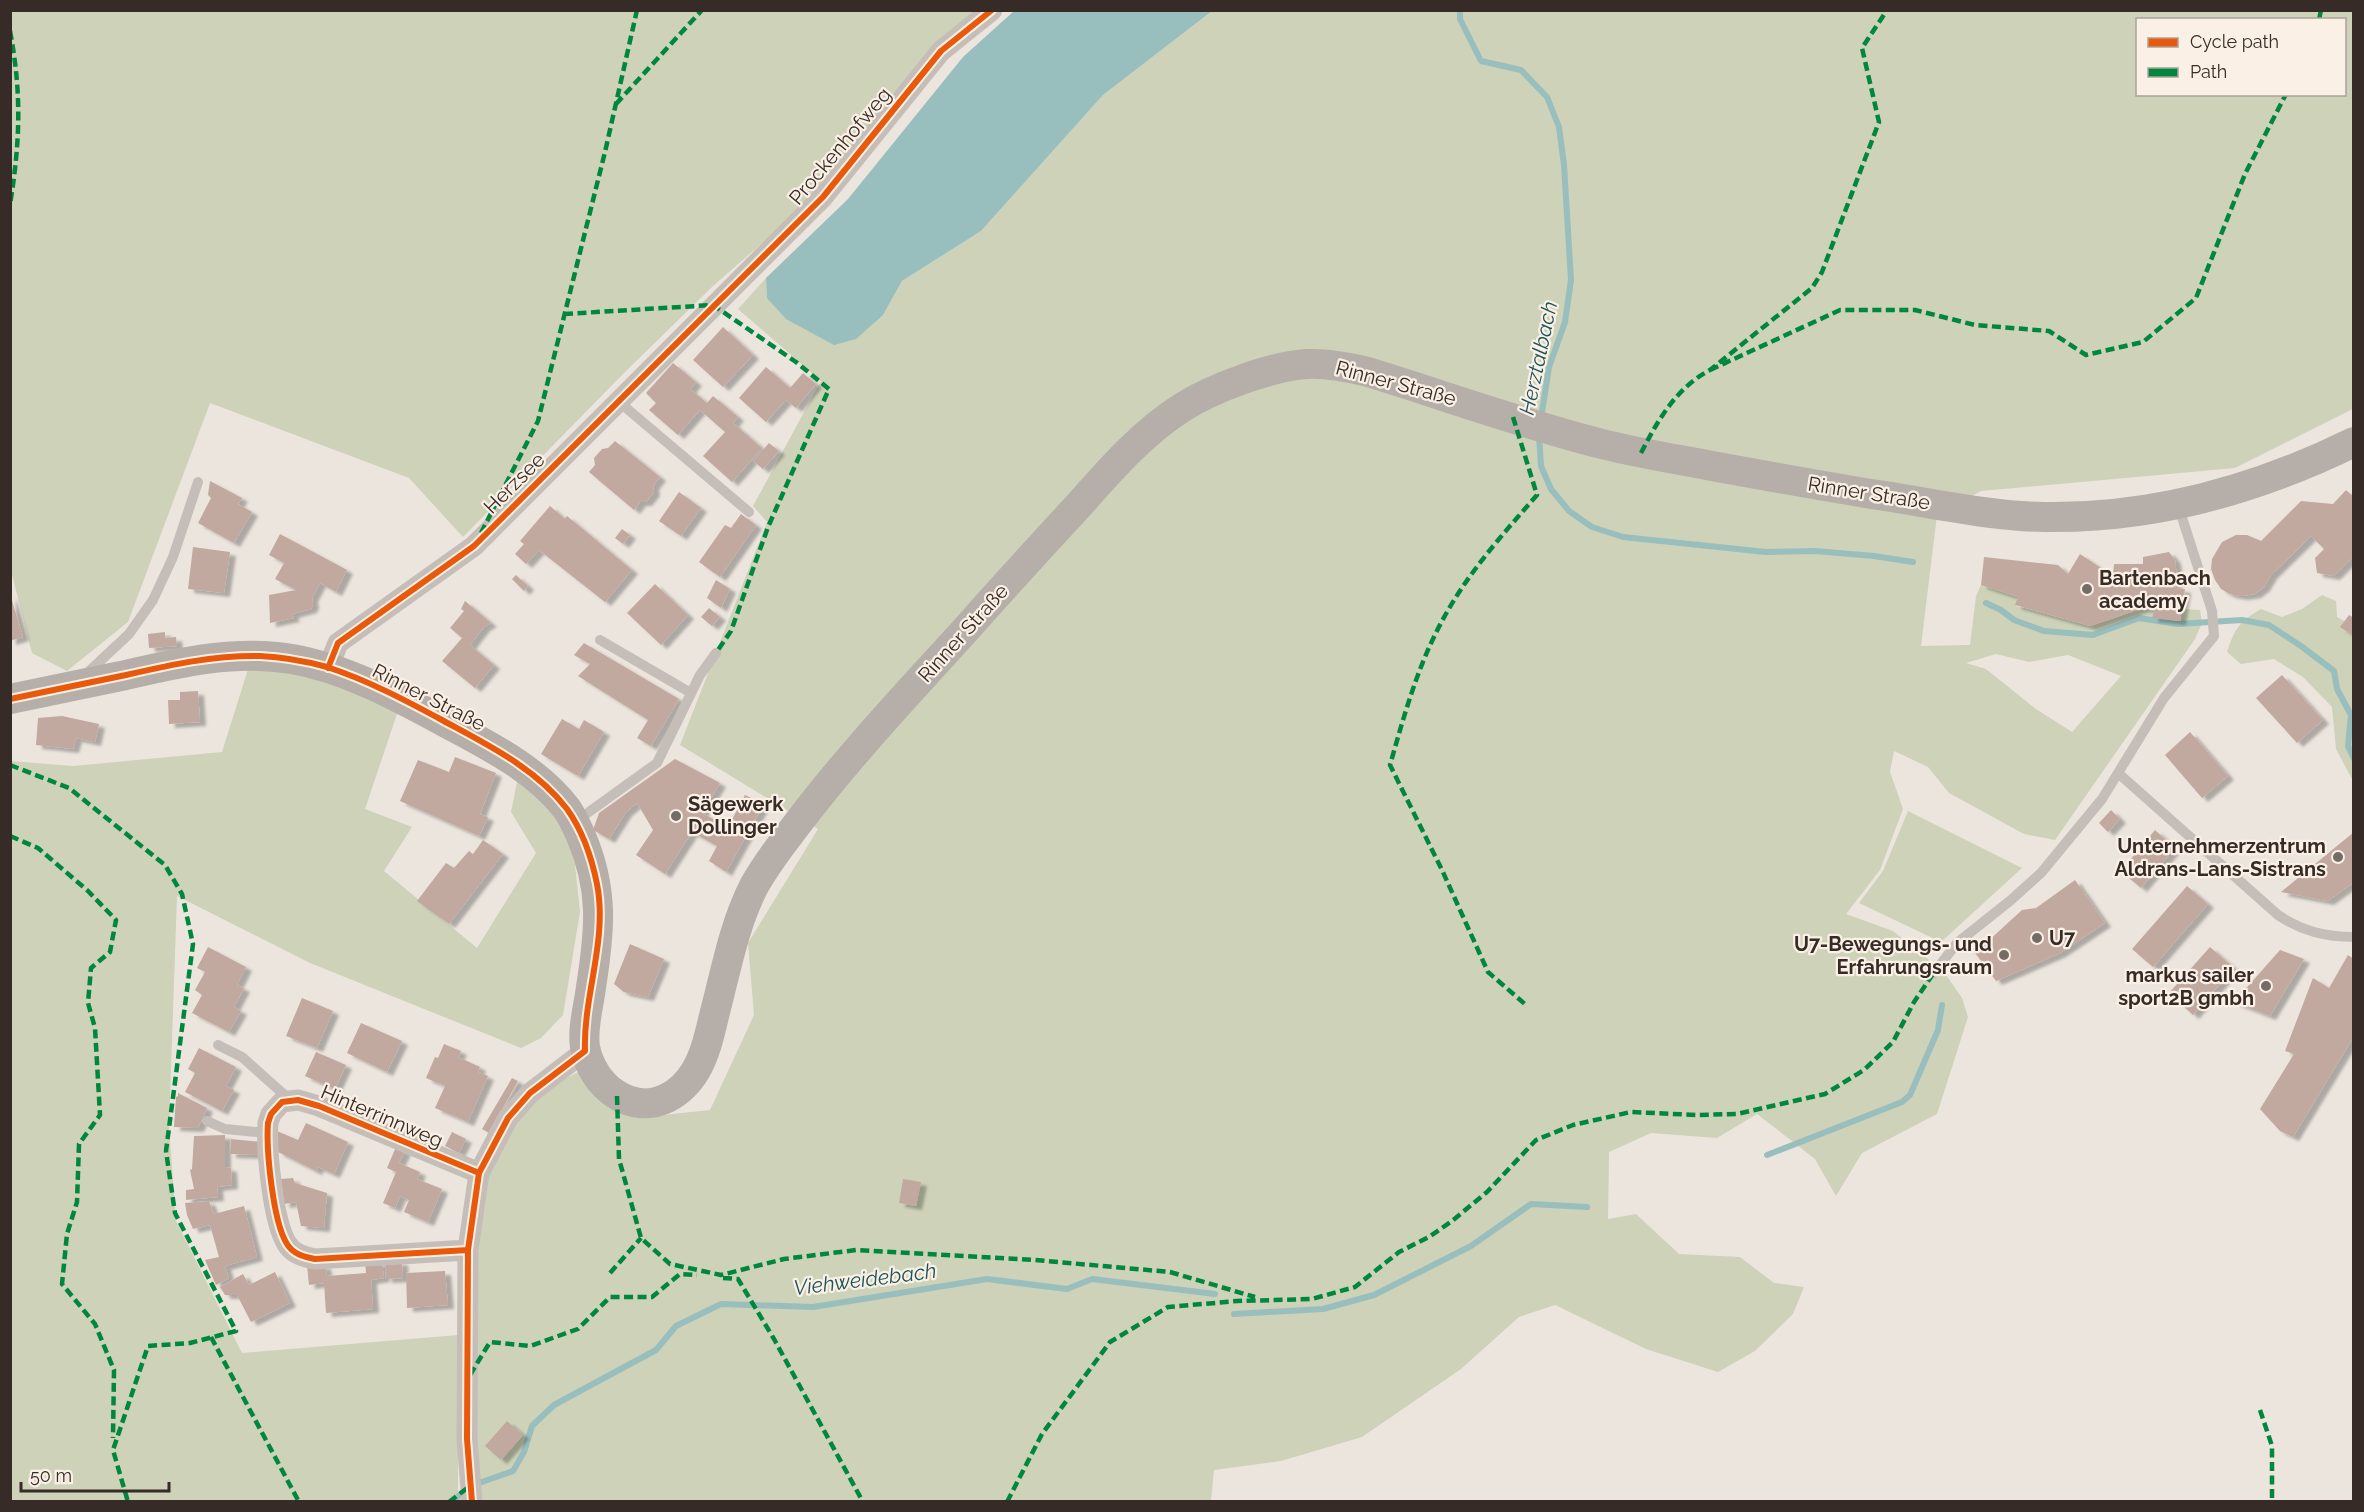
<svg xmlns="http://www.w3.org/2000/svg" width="2364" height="1512" font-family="Raleway,sans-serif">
<defs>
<filter id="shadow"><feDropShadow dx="6" dy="4" stdDeviation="1.5" flood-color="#0004"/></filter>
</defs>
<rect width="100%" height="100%" fill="#ece5de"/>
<path fill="#cdd2b8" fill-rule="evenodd" d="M10 11H1002L941 64 809 202 712 287 624 373 463 537 409 478 210 403 128 622 67 671 32 653 11 571Z
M1212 11H2353V409L2235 468 1981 491 1937 515 1921 646 1970 645 1976 596 1981 585 2018 597 2016 606 2090 626 2143 608 2155 609 2153 619 2180 621 2182 609 2200 610 2202 623 2195 639 2055 840 2024 834 1949 793 1928 767 1894 751 1890 772 1903 809 1880 870 1846 914 1893 931 1944 972 1962 998 1968 1017 1937 1114 1862 1153 1836 1196 1815 1159 1757 1114 1717 1138 1651 1133 1609 1152 1608 1219 1636 1214 1679 1254 1740 1257 1774 1283 1804 1287 1793 1314 1755 1351 1718 1372 1646 1349 1555 1305 1519 1317 1461 1369 1362 1437 1281 1461 1214 1470 1211 1501 472 1502 479 1173 537 1094 578 1072 635 1118 710 1110 754 1015 748 943 818 829 680 745 767 522 753 506 821 381 738 309 766 278 767 298 883 315 902 281 981 231 1103 95ZM2138 20H2344V94H2138ZM1996 654 2029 662 2068 655 2121 676 2072 732 2036 709 1986 669 1966 663Z
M2322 595 2336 601 2337 617 2353 626V781L2336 749 2332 707 2303 677 2274 659 2241 664 2227 652C2235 628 2239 622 2261 609L2282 617 2302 609Z
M249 666 328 680 398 711 365 809 412 827 384 871 477 948 536 853 511 812 522 757 572 836 580 912 563 1015 541 1038 521 1048 310 963 177 896 169 1127 176 1221 242 1353 458 1335V1492L465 1495 466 1501H11L10 761 73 766 222 752Z
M1908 811 2022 868 1941 942 1859 903 1883 871Z"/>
<path fill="#99bebe" d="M1014 11H1212L1103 95 981 231 902 281 883 315 856 339 834 345 786 319 767 298 766 278 848 199 963 57Z"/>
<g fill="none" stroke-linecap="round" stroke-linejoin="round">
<path stroke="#99bebe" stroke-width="6" d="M1460 10V19L1481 61 1521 70 1547 97 1559 127 1564 165 1571 280 1565 322 1549 367 1541 419
M1539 435 1541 466 1551 489 1569 511 1592 527 1623 537 1766 552 1815 551 1874 556 1913 562
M1986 603 2001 610 2014 620 2044 631 2093 635 2139 618 2178 624 2242 620 2269 625 2301 646 2334 671 2337 689 2351 715 2348 746 2354 759
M1767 1155 1902 1102 1910 1095 1938 1030 1942 1005
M1234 1314 1323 1309 1374 1295 1471 1246 1531 1204 1587 1207
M479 1483 513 1471 524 1452 532 1426 554 1405 656 1350 676 1326 721 1304 813 1307 987 1279 1067 1289 1092 1279 1215 1294
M451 1502 462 1493"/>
</g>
<path fill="#c1a99f" filter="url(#shadow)" d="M723 327 753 355 723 387 693 360Z
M673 363 696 382 690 389 707 403 713 396 738 417 733 423 762 448 732 482 703 456 725 432 700 410 678 435 649 410 656 403 646 393Z
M766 367 790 388 803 373 816 384 796 408 786 400 766 422 739 398Z
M615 441 660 477 653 486 654 492 646 502H640L634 510 589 472 595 465 594 458 602 449 608 448Z
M769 443 779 451 763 469 753 461Z
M210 481 242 498 238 504 252 512 234 543 198 523 211 498 208 495Z
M2346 490 2354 497V556L2334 576 2317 573 2315 558 2324 549 2311 536 2271 575 2264 587 2255 594 2242 596 2230 594 2221 589 2215 580 2211 569 2212 559 2222 542 2236 535H2247L2261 541 2301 501 2333 504Z
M679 492 701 508 681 536 659 521Z
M550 506 565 519 567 516 632 570 605 602 539 550 526 564 515 554 524 544 520 541Z
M741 514 756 525 720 577 699 562 725 525 731 528Z
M622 529 630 535 623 544 615 538Z
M280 534 347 570 336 592 320 583 312 598 313 604 311 609 292 614 294 618 270 623 269 595 296 590 275 579 284 563 269 555Z
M193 547 230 552 224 593 188 589Z
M2169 552 2175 560 2177 577 2175 588 2185 589 2180 621 2152 618 2155 609 2143 608 2090 626 2015 605 2018 597 1981 585 1984 557 2058 565 2068 574 2080 554 2113 576 2114 564H2143V557Z
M516 575 528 586 524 591 512 579Z
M716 580 730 589 721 608 707 598Z
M655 584 688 615 661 645 627 613Z
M10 594 23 637 10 641Z
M465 601 491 623 484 627 470 645 494 665 475 688 442 661 462 638 450 628 464 611 461 609Z
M709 608 720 617 712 626 701 617Z
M2349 615 2354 618V636L2340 627Z
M165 632V638L176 637 177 646 149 648 148 634Z
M584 643 679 699 651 746 637 738 648 720 578 676 590 664 574 655Z
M2282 675 2323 720 2297 743 2256 698Z
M198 691 200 722 169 724 168 700H180V692Z
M62 716 99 724 95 742 76 738 73 749 36 745 38 718Z
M562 719 579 729 584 720 604 732 578 776 541 754Z
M2190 732 2228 776 2202 798 2165 755Z
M455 757 496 773 480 814 488 817 479 836 400 801 418 760 449 772Z
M675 759 720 783 702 813 728 827 745 795 764 804 726 872 709 861 717 846 692 832 665 874 636 855 653 830 637 803 626 812 609 839 593 830 599 813Z
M2111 810 2120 819 2108 832 2099 823Z
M2155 830 2175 848 2141 888 2121 871Z
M2354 832V882L2328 901 2281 892Z
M483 840 503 854 449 924 417 901 446 863 454 868 469 851 473 854Z
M2075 880 2105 923 2060 953 1996 981 1975 953 2022 910 2036 908Z
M2187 886 2208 904 2153 967 2132 949Z
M630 944 664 959 648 997 624 992 614 984Z
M208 947 246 967 237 985 244 988 234 1007 241 1011 229 1032 192 1013 202 995 195 990 205 972 197 968Z
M2210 947 2234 968 2193 1015 2169 993Z
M2280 950 2304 959 2270 1016 2234 1002Z
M2348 955 2354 959V1036L2293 1137 2280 1131 2260 1109 2294 1054 2285 1051 2313 978 2329 988Z
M302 998 333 1011 317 1048 286 1036Z
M361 1023 402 1041 387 1072 347 1053Z
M444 1044 461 1051 458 1057 480 1067 478 1072 488 1076 468 1122 435 1108 445 1086 426 1078 435 1057 438 1058Z
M199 1048 236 1067 226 1086 234 1090 222 1111 185 1092 195 1073 188 1069Z
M316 1052 346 1065 335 1089 305 1076Z
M512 1078 518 1081 489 1133 482 1129Z
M178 1093 207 1108 198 1128 174 1127 176 1097 178 1096Z
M306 1123 348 1142 334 1174 318 1167 316 1171 278 1152 277 1131 298 1140Z
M452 1132 466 1139 459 1153 445 1146Z
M225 1135V1167L231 1168 232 1185 217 1187 218 1197 186 1200V1190L194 1189 190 1170 192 1169 194 1136Z
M231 1139 262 1142 263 1155 230 1154Z
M396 1147 405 1151 399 1163 420 1172 417 1179 442 1189 428 1222 404 1212 409 1200 400 1196 395 1208 383 1203 396 1172 387 1168Z
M293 1178 295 1183 327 1193 324 1228 301 1226 296 1202 284 1204 281 1179Z
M903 1179 921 1182 916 1206 899 1203Z
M209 1201 214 1214 244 1206 257 1257 225 1266 229 1278 216 1285 205 1260 219 1257 210 1225 193 1229 187 1215 185 1203Z
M402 1261 403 1278 386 1279 385 1262Z
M365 1262H382L384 1278 371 1280 373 1309 326 1313 324 1283 309 1285 307 1266 325 1265 327 1276 366 1273Z
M445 1271 448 1305 407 1308 406 1273Z
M275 1272 290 1303 251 1322 237 1295H225L220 1287 243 1274 249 1285Z
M507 1421 523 1435 501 1460 485 1446Z"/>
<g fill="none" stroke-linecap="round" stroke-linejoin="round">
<path stroke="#c5beb8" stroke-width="10" d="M618 401 749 512
M2178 505 2212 611 2214 636 2164 698 2118 773 2278 915C2302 931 2325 937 2354 937
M600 640 691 693
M84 676 129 634 153 600 173 557 198 482
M575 822 657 763 700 675 716 653
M1933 974 1957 943 2011 900 2041 873 2102 799 2118 773
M218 1045 242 1057 289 1099
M207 1121 225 1129 267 1133"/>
<path stroke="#c5beb8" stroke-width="21" d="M328 668 338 643 474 546 823 197 941 51 992 10
M468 1250 315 1259C304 1257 293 1254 287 1244 273 1222 266 1150 268 1123L271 1114 282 1102 298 1100 319 1106 479 1173
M472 1502 467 1439 468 1250 479 1173 508 1118 530 1093 585 1051"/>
<path stroke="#b6aea8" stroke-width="30" d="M10 699C47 691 84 684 121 676 177 663 234 649 292 659 349 669 402 699 452 726 493 748 538 771 567 809 573 818 577 827 581 836 604 890 600 930 591 987 589 1005 582 1028 585 1047 592 1085 630 1116 667 1098 679 1092 689 1082 696 1070 706 1053 710 1032 715 1012 726 970 734 925 754 886 767 862 785 840 801 819 853 751 912 689 969 626 1005 585 1042 545 1079 505 1110 470 1143 432 1183 407 1213 388 1272 366 1307 364 1328 363 1348 367 1368 372 1446 396 1523 424 1602 444 1638 453 1675 459 1712 466 1767 476 1822 486 1878 495 1932 503 1989 516 2044 517 2152 519 2258 489 2354 442"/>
<path stroke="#00873e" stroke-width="4.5" stroke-dasharray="9 4.5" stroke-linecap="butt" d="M2319 20 2321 10
M10 31C22 94 20 142 10 205
M616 104 702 10
M564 314 713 305 796 362 829 389 768 527 731 631 716 653
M1710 370 1840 310H1915L1975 325 2049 331 2086 355 2143 342 2196 298 2245 174 2286 94
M1513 417 1537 495C1502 535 1466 575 1441 623 1417 668 1404 716 1390 765L1442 870 1488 972 1526 1005
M1641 453C1658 420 1676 388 1710 370L1812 288 1822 272 1879 122 1862 48 1887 10
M481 533 538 421 605 152 637 10
M10 765 69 788 165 865 182 894 193 944 166 1151 175 1213 236 1331 190 1343 148 1346 113 1450 128 1502
M10 836 38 848 88 891 116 920 110 952 91 968 88 1003 95 1028 100 1115 79 1144 77 1202 67 1234 62 1284 95 1324 114 1370 113 1438
M617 1096 619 1159 641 1238 670 1264 721 1275 784 1259 856 1250 1035 1260 1170 1272 1255 1297
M610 1273 641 1238
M723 1278 738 1279 774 1339 863 1502
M211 1337 299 1502
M470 1375 490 1342 530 1346 578 1329 610 1297H652L680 1274 697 1275
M2260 1410 2272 1446V1502
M449 1502 470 1486
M1007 1502 1042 1434 1110 1342 1168 1307 1237 1301 1312 1299 1355 1287 1399 1252 1429 1237 1452 1221 1487 1192 1536 1140 1573 1125 1631 1112 1696 1115 1737 1114 1825 1094 1864 1070 1893 1042 1914 1002 1933 974"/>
<defs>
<path id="cycleway" d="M328 668 338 643 474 546 823 197 941 51 992 10
M10 699C49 691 87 683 126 675 170 665 214 655 260 656 283 657 305 661 327 667 367 680 405 700 442 720 486 744 536 768 567 809 582 830 592 859 597 884 608 940 583 996 585 1051L530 1093 508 1118 479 1173 468 1250 467 1439 472 1502
M468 1250 315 1259C304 1257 293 1254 287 1244 273 1222 266 1150 268 1123L271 1114 282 1102 298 1100 319 1106 479 1173"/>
</defs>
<use href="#cycleway" stroke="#faf0e5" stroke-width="10"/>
<use href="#cycleway" stroke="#e8590c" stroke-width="6"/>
</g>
<g fill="#766c66" stroke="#faf0e5" stroke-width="2">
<circle cx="2087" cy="589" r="6"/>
<circle cx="676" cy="816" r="6"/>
<circle cx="2338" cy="857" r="6"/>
<circle cx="2037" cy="938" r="6"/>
<circle cx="2004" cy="955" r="6"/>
<circle cx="2266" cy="986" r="6"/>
</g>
<g text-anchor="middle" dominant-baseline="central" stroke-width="4.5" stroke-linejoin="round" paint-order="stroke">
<g font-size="20" fill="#362b26" stroke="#faf0e5">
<text transform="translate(840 146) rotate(-50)">Prockenhofweg</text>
<text transform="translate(1396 383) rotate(15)">Rinner Straße</text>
<text transform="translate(514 483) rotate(-45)">Herzsee</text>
<text transform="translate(1869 493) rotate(9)">Rinner Straße</text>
<text transform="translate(963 633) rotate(-48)">Rinner Straße</text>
<text transform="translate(429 697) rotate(27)">Rinner Straße</text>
<text transform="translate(382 1116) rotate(23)">Hinterrinnweg</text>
</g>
<g font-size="20" font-weight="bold" fill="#362b26" stroke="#faf0e5" text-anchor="start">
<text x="2099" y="578">Bartenbach<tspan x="2099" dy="23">academy</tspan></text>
<text x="688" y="804">Sägewerk<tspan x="688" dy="23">Dollinger</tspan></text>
<text x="2326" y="846" text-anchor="end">Unternehmerzentrum<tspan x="2326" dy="23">Aldrans-Lans-Sistrans</tspan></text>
<text x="2049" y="938">U7</text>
<text x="1992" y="944" text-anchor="end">U7-Bewegungs- und<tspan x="1992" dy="23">Erfahrungsraum</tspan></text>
<text x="2254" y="975" text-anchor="end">markus sailer<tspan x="2254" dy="23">sport2B gmbh</tspan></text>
</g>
<g font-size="21" font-style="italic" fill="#1a5459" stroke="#faf0e5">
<text transform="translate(1538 358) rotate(-78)">Herztalbach</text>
<text transform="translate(865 1279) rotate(-7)">Viehweidebach</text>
</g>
</g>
<rect width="2364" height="1512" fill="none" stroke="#362b26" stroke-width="24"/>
<rect x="2136" y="18" width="210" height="78" fill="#faf0e5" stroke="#aca199" stroke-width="1.5"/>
<rect x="2148" y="38" width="30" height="9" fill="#e8590c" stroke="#aca199" stroke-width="1.5"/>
<text x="2190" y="48" font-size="18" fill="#362b26">Cycle path</text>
<rect x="2148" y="68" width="30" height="9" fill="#00873e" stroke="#aca199" stroke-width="1.5"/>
<text x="2190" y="78" font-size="18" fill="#362b26">Path</text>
<path d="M21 1482v9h148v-9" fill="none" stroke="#362b26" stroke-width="3"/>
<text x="30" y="1482" font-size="18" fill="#362b26" stroke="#faf0e5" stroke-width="4.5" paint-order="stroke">50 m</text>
</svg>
